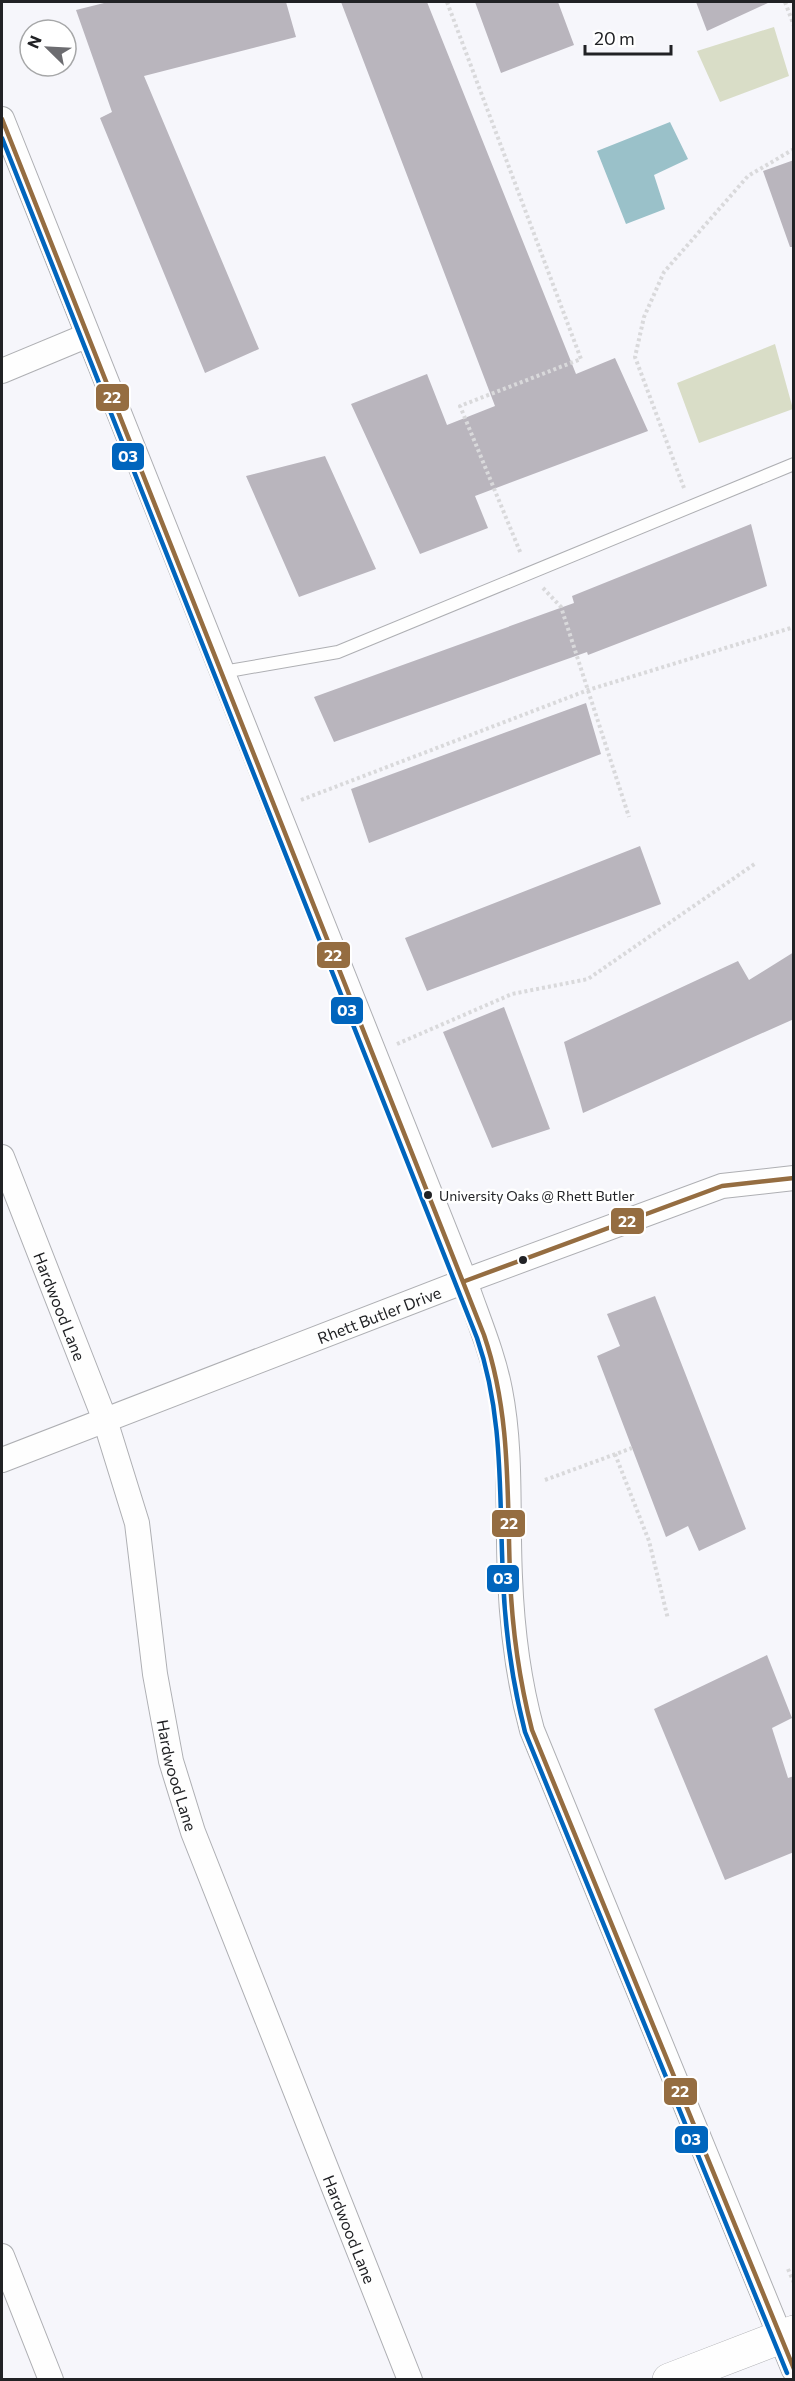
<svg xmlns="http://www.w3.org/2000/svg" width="795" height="2381" font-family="Commissioner,sans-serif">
<rect width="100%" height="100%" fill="#f6f6fb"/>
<path fill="#d9ddc7" d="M774 27 789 76 720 102 697 51Z
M775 344 793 409 699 443 677 383Z"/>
<path fill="#9ac1c9" d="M670 122 688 159 654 175 665 209 626 224 597 151Z"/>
<path fill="#b9b5bd" d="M108 2H286L296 37 144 76 259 349 205 373 100 118 112 112 76 10Z
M341 2H427L576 374 615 358 648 431 475 496 488 528 420 554 351 404 427 374 447 425 495 406Z
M475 2H558L574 45 501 73Z
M696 2H770L707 31Z
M794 160V247H790L763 171Z
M325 456 376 569 299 597 246 476Z
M751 524 767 586 588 655 587 652 334 742 314 697 574 603 572 596Z
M586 703 601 754 369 843 351 789Z
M640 846 661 904 427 991 405 938Z
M794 952V1019L583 1113 564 1042 738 961 749 980Z
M504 1007 550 1129 492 1148 443 1032Z
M655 1296 746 1529 699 1551 688 1526 666 1537 597 1356 620 1346 607 1314Z
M767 1655 792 1718 772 1728 788 1778 794 1776V1852L725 1880 654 1709Z"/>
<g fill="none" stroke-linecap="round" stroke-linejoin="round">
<defs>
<path id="lane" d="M223 672 338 652 794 464"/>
<g id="street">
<path d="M2 119 465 1281C477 1317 493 1353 500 1390 512 1451 507 1514 510 1577 512 1629 518 1679 532 1730L794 2370"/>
<path d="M2 371 86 336"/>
<path id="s1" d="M2 1157 105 1420 137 1523 155 1674 171 1761 193 1832 410 2380"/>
<path id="s2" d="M2 1460 465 1281 722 1186 794 1178"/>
<path d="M2 2256 51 2380"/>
</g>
<path id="secondary" d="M669 2380 794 2332"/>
</defs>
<use href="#lane" stroke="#aeafb3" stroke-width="14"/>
<use href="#street" stroke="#aeafb3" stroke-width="26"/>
<use href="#secondary" stroke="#aeafb3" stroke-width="34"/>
<path stroke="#d9d9db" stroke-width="4" stroke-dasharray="3 3" stroke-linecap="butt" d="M447 2 581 359 460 406 521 554
M785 2 794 26
M684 488 635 357 644 317 664 272 748 176 794 149
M543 588 561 607 629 817
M301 800 588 690 794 627
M397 1044 512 994 588 979 756 863
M615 1454 649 1541 668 1619
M545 1480 632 1448
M788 2269 794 2283"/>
<use href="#lane" stroke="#fefefe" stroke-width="12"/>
<use href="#street" stroke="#fefefe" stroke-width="24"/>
<use href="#secondary" stroke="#fefefe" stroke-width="33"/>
<defs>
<path id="bus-1" d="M2 119 484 1335C511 1414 507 1494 510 1576 512 1628 519 1679 532 1730L794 2369
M465 1281 722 1186 794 1178"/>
<path id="bus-2" d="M2 138 477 1338C504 1416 499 1496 503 1578 505 1630 512 1681 525 1732L787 2373"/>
</defs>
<use href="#bus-1" stroke="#fff" stroke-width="9"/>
<use href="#bus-2" stroke="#fff" stroke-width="9"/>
<use href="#bus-1" stroke="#956d41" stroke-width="4.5"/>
<use href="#bus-2" stroke="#0065bd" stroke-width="4.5"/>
</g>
<g fill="#212225" stroke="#fff" stroke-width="2">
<circle cx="428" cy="1195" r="5"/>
<circle cx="523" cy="1260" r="5"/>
</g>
<g text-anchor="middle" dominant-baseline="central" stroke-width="5" stroke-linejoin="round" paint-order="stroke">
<g font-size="14" fill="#212225" stroke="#fff" text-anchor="start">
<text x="439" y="1195">University Oaks @ Rhett Butler</text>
</g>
<g font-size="16" fill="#212225" stroke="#fff">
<text stroke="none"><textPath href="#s1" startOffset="160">Hardwood Lane</textPath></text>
<text stroke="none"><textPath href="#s2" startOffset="404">Rhett Butler Drive</textPath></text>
<text stroke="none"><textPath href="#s1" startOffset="646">Hardwood Lane</textPath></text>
<text stroke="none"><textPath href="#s1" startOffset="1132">Hardwood Lane</textPath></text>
</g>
</g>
<g stroke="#fff" stroke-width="2">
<rect x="95" y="383" width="35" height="29" rx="6" fill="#956d41"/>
<rect x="111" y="442" width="34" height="29" rx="6" fill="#0065bd"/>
<rect x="316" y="941" width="35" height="28" rx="6" fill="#956d41"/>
<rect x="330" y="996" width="34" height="29" rx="6" fill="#0065bd"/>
<rect x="610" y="1207" width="35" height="28" rx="6" fill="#956d41"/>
<rect x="491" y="1509" width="35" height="29" rx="6" fill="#956d41"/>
<rect x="486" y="1564" width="34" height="29" rx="6" fill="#0065bd"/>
<rect x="663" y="2077" width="35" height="29" rx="6" fill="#956d41"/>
<rect x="674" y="2125" width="35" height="29" rx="6" fill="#0065bd"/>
</g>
<g font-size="16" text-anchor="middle" font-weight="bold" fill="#fff">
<text x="112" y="403">22</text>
<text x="128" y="462">03</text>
<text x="333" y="961">22</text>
<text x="347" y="1016">03</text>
<text x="627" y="1227">22</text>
<text x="509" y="1529">22</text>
<text x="503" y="1584">03</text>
<text x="680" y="2097">22</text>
<text x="691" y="2145">03</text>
</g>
<rect width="795" height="2381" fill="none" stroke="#212225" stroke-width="6"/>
<g transform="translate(48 48) rotate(294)"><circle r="28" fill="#ffffff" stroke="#a6a7a8" stroke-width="1.5"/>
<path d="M0-4.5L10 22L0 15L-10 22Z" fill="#6c6c70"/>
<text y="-9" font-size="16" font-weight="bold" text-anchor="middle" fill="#212225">N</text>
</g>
<path d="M585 45v9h86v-9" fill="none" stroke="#212225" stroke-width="3"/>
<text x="594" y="45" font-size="18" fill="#212225" stroke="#ffffff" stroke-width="4.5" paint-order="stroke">20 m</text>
</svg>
